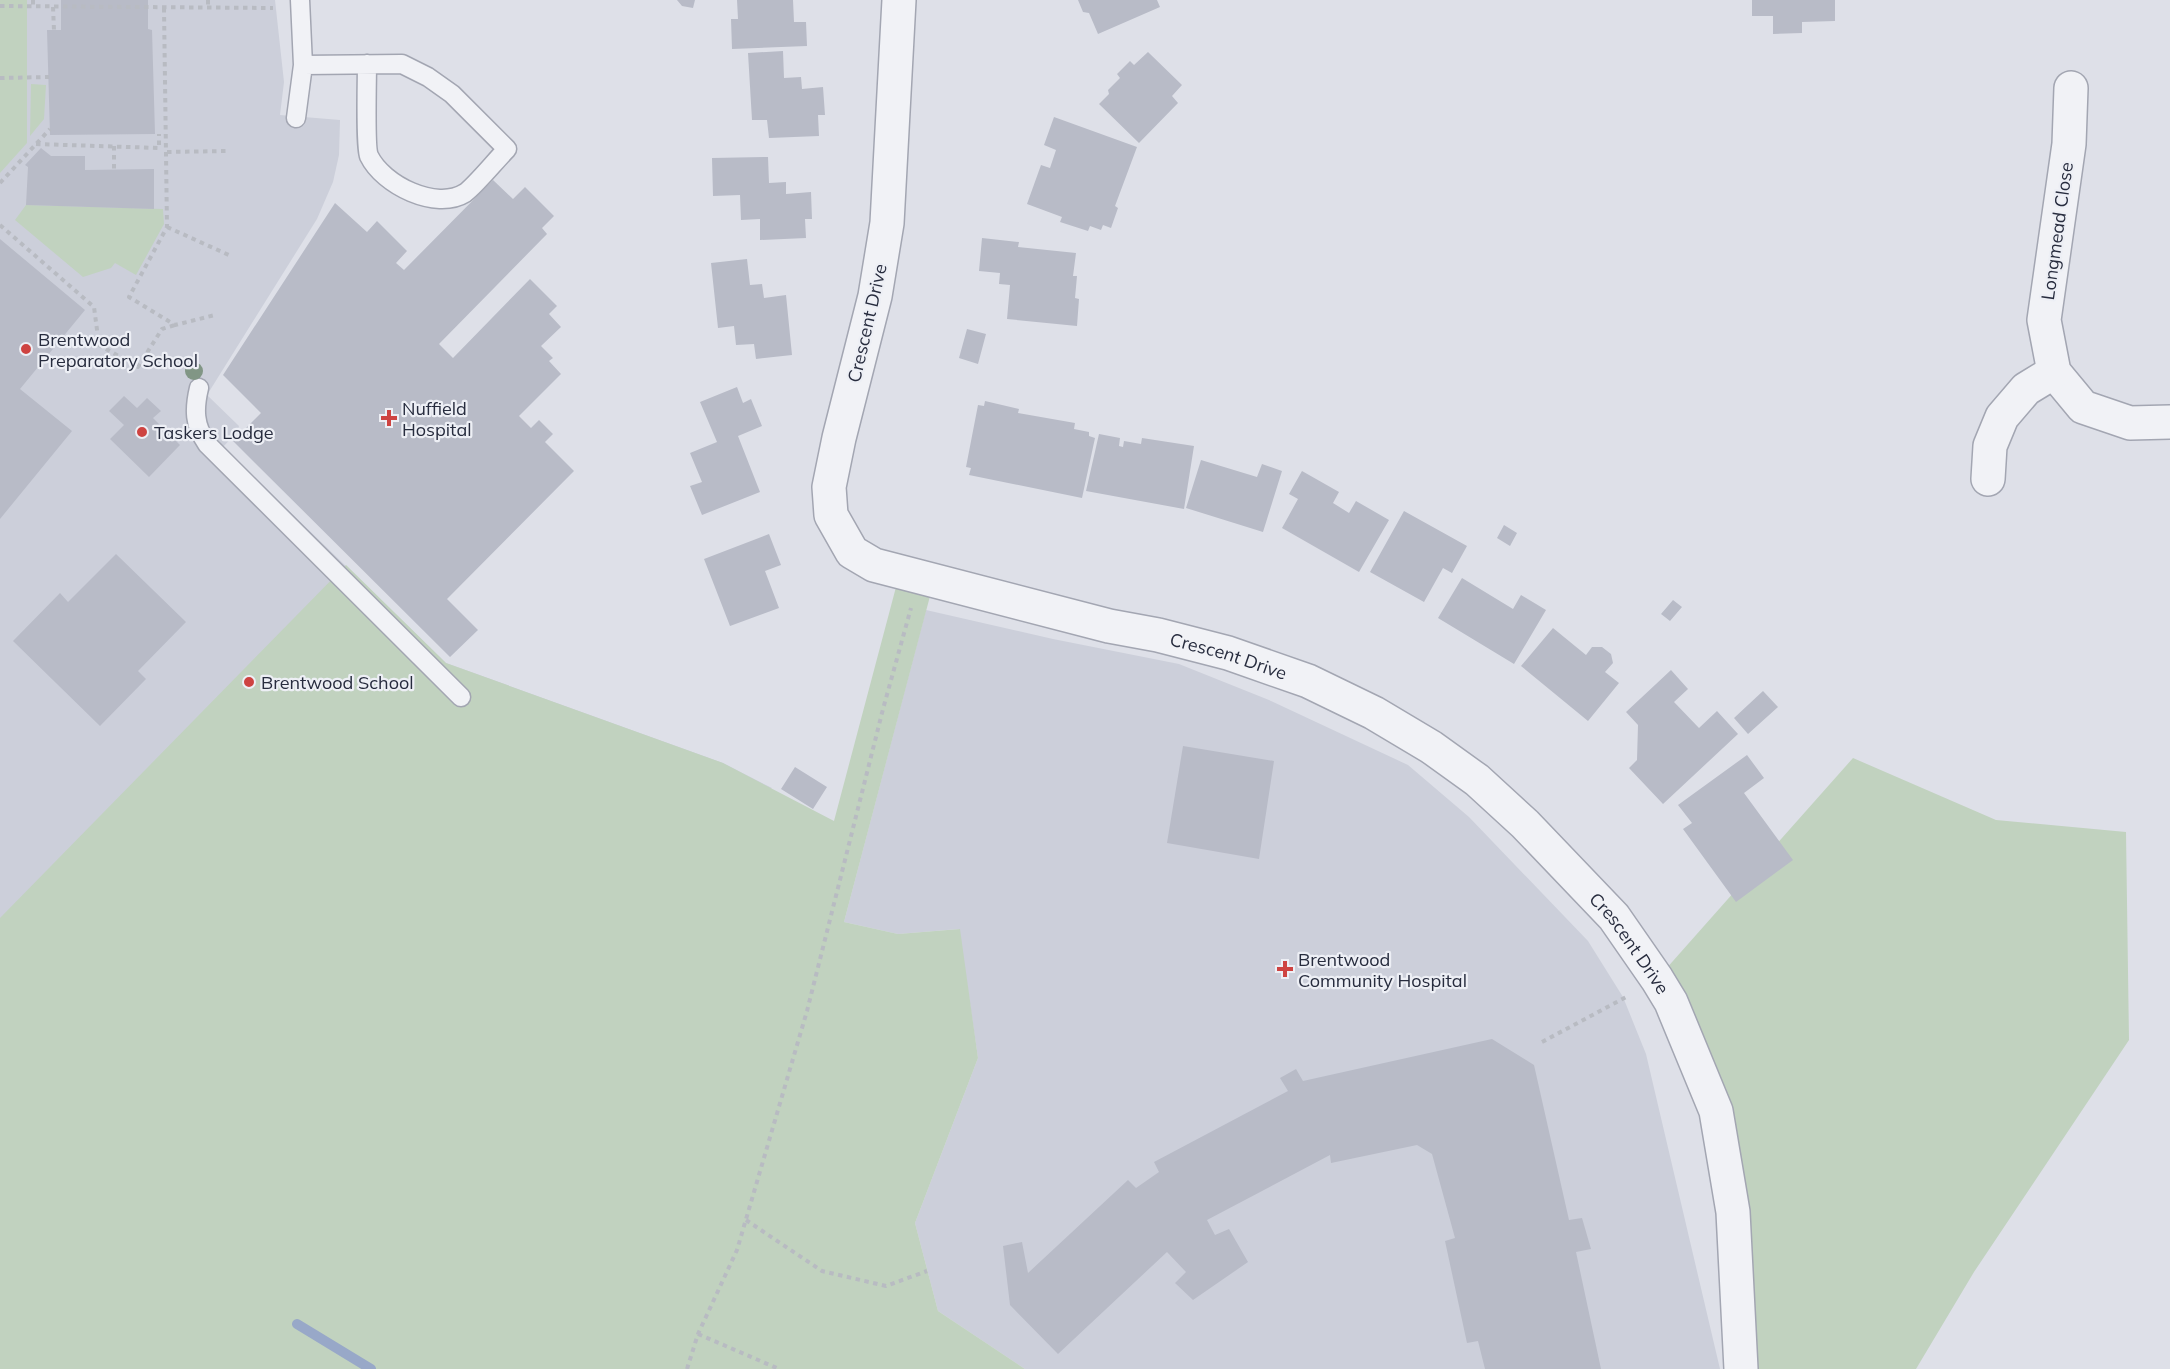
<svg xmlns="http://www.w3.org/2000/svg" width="2170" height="1369" font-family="Mulish,sans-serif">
<rect width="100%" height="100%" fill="#dee0e8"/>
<path fill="#cccfda" d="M0 0H275L284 82 280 115 340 120 339 155 333 182 317 219 207 395 239 426 237 432 223 447 446 663 723 763 772 788 0 1369Z
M926 610 1053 639 1179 664 1269 700 1408 765 1469 817 1588 941 1623 997 1646 1054 1720 1369H1025L938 1311 915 1223 978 1058 959 929 898 934 844 922Z"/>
<path fill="#c1d2bf" d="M0 0H27V143L0 173Z
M31 84 46 85 44 119 30 136Z
M26 205 163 209 164 224 136 275 115 263 111 268 83 277 15 220Z
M346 565 446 663 723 763 834 821 900 572 934 581 844 922 898 934 960 929 978 1058 915 1223 938 1311 1025 1369H0V918Z
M1853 758 1996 820 2126 832 2129 1040 1974 1272 1916 1369H1741L1733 1212 1657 979Z"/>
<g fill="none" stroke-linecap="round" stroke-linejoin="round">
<path stroke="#98a8c8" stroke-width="10" d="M297 1324 371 1369"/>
</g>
<path fill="#b8bbc7" d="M61 0H148V29L152 30 155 134 50 135 47 30H61Z
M677 0H695L693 8 682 6Z
M737 0H793L794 22H806L807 46 732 49 731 19H738Z
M1078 0H1157L1160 7 1098 34 1089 13 1083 12Z
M1752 0H1835V21L1802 22V33L1773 34V16H1752Z
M783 51 784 78 801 77 802 89 823 87 825 115H818L819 136 769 138 767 120H752L748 53Z
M1148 52 1182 85 1172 96 1178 103 1139 143 1099 104 1109 94 1108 90 1120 78 1117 74 1130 61 1134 65Z
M1054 117 1137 147 1115 206 1118 208 1111 228 1103 225 1101 230 1090 226 1088 231 1060 222 1062 217 1027 204 1041 165 1050 168 1056 150 1044 145Z
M41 148 51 156H85V170L154 169V209L26 205 28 167 25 165Z
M768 157 769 183 786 182V194L811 192 812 219H805L806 238 760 240V219L741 220 740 195 713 196 712 158Z
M493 180 513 199 525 187 554 216 542 228 547 234 439 344 453 358 530 279 557 306 549 314 561 327 541 346 553 358 549 361 561 374 519 416 531 428 539 420 553 434 545 442 574 471 447 599 478 630 450 657 233 441 261 413 223 375 335 203 367 232 377 221 407 251 396 263 404 270Z
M982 238 1019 242 1018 247 1076 253 1073 276H1077L1075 298 1079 299 1077 326 1007 319 1010 285 999 284 1000 273 979 271Z
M0 239 85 310 20 389 72 431 0 519Z
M747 259 750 285 762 284 764 298 786 295 792 355 756 359 754 344 736 345 734 326 718 328 711 263Z
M967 329 986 334 978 364 959 358Z
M737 387 743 403 751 399 762 426 738 436 760 492 702 515 690 486 702 482 690 453 717 442 700 402Z
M124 396 137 408 147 398 161 411 153 418 180 445 149 477 110 439 124 425 109 411Z
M985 401 1019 409 1018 413 1075 423 1074 429 1089 432V436L1095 438 1082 498 969 475 971 468 966 467 978 405 984 406Z
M1099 434 1120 438 1119 446 1123 447 1124 441 1141 444 1142 438 1194 446 1184 509 1086 491Z
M1201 460 1257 477 1262 464 1282 471 1263 532 1186 508Z
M1302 471 1339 492 1333 503 1349 513 1356 501 1389 520 1359 572 1282 528 1298 499 1289 494Z
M1404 511 1467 546 1452 573 1443 568 1424 602 1370 572Z
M1504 525 1517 533 1510 546 1497 538Z
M769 534 781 565 765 571 779 608 730 626 704 559Z
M116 554 186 622 138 671 146 679 100 726 13 641 60 593 68 602Z
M1462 578 1513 609 1521 595 1546 610 1514 664 1438 618Z
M1673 600 1682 607 1670 621 1661 614Z
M1553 628 1586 655 1592 647H1602L1611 654 1613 663 1605 672 1619 683 1588 721 1521 666Z
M1671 670 1688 689 1674 702 1699 728 1717 711 1738 734 1663 804 1629 768 1637 760 1638 725 1626 712Z
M1763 691 1778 707 1748 734 1734 718Z
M1183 746 1274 761 1259 859 1167 843Z
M1747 755 1764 778 1744 793 1793 860 1736 902 1683 829 1692 823 1678 805Z
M795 767 827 787 813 809 781 789Z
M1492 1039 1534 1065 1569 1220 1582 1218 1591 1249 1576 1252 1601 1369H1485L1478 1341 1467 1343 1445 1241 1455 1238 1432 1154 1417 1145 1331 1163 1330 1155 1207 1220 1215 1235 1229 1229 1248 1262 1193 1300 1175 1283 1186 1272 1167 1252 1058 1354 1010 1305 1003 1246 1022 1242 1028 1273 1128 1180 1136 1188 1159 1172 1154 1162 1288 1091 1280 1078 1296 1069 1303 1081Z"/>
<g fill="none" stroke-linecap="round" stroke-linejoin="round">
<defs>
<path id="service" d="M303 65 402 64 428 77 452 94 507 149C496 160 476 185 465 193 436 211 383 185 369 156 365 147 367 79 367 64
M296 118 303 65 300 0
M199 388C194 409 194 425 207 444L461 697"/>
<g id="minor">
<path id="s1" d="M899 0 887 223 875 296 839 438 829 487 831 515 852 552 874 565 1109 626 1158 635 1228 653 1308 681 1374 713 1431 747 1477 780 1525 824 1614 917 1657 979 1671 1002 1716 1111 1733 1212 1741 1369"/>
<path d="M2071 88 2069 144 2044 320 2054 372 2083 407 2130 423 2170 422"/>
<path d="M1988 479 1990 446 2002 417 2026 389 2054 372"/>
</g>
</defs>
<use href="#service" stroke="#a3a6b2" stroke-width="21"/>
<use href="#minor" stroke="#a3a6b2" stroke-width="36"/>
<path stroke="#b8bbc2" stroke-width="4" stroke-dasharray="4.5 4.5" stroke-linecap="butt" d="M33 0V7
M208 0V9
M0 6 273 8
M53 7 54 30
M164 8 167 227 129 297 175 325 215 315
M0 78 49 77
M36 144 159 148V134
M114 146V169
M167 152 226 151
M0 183 50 129
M0 225 94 307 99 345 138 367 162 329 175 325
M167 227 231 256
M1542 1042 1628 996
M746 1220 822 1271 886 1286 927 1271
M698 1334 779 1369
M687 1369 698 1334 737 1250 807 1011 883 709 911 608"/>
<use href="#service" stroke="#f1f2f6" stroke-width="18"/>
<use href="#minor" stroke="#f1f2f6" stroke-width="33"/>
</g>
<circle fill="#819685" cx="194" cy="371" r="9"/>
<g fill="#ce4341" stroke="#edeff5" stroke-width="2">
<circle cx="26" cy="349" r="6"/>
<path d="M386 409h6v6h6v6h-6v6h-6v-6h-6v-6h6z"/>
<circle cx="142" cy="432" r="6"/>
<circle cx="249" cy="682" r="6"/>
<path d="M1282 960h6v6h6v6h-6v6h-6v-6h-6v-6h6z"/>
</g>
<g text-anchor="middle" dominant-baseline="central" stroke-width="4.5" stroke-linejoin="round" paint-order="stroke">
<g font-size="18" fill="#272c3e" stroke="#edeff5">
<text transform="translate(2057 231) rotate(-82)">Longmead Close</text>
<text transform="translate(867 323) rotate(-77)">Crescent Drive</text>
<text stroke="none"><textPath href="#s1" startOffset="956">Crescent Drive</textPath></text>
<text stroke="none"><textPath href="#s1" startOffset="1460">Crescent Drive</textPath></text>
</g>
<g font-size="18" fill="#272c3e" stroke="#edeff5" text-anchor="start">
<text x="38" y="339">Brentwood<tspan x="38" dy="21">Preparatory School</tspan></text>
<text x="402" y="408">Nuffield<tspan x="402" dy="21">Hospital</tspan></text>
<text x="154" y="432">Taskers Lodge</text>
<text x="261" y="682">Brentwood School</text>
<text x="1298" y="959">Brentwood<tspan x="1298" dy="21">Community Hospital</tspan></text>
</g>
</g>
</svg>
